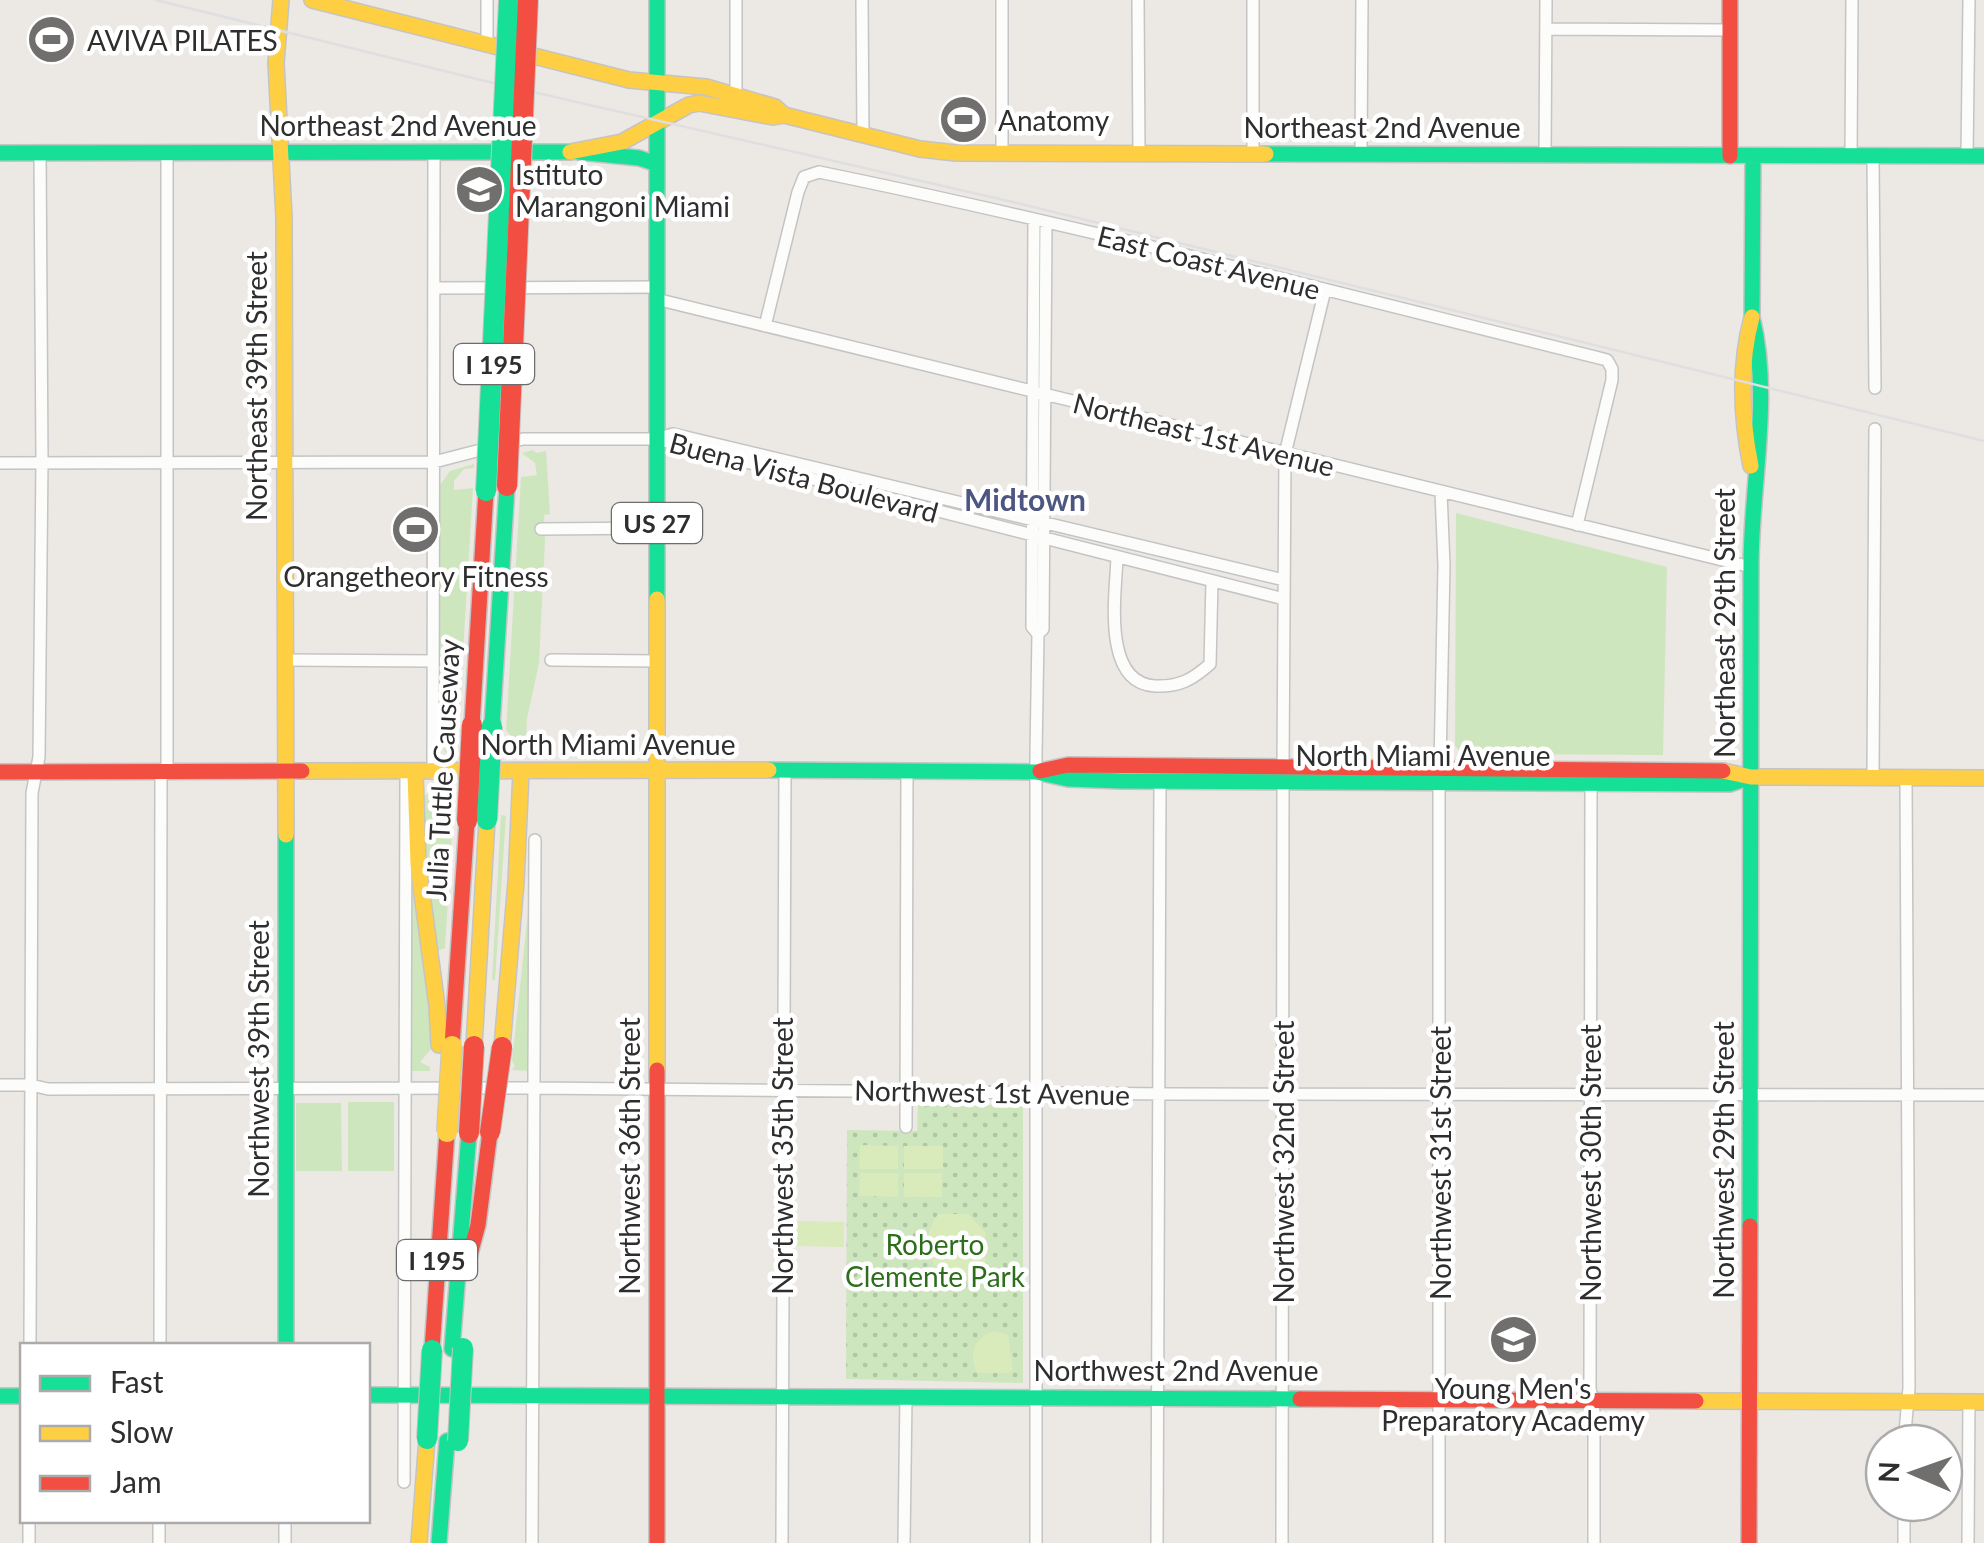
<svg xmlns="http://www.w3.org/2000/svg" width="1984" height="1543" font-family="Lato,sans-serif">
<defs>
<pattern id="park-dots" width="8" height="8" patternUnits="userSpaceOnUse" patternTransform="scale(2.5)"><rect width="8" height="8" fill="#cee6be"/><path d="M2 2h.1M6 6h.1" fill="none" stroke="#b1c6a4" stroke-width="1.8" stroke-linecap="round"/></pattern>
</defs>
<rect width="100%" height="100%" fill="#ece8e4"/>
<path fill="#cee6be" d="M533 450 536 453 546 451 550 514 544 515 545 540 539 663 527 719 525 753 509 752 518 746 506 730 521 477 537 475 535 463 522 453Z
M474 464V468L464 469 454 481V490L473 488 458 735 447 746 456 753 445 752 440 739V485L450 471Z
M1456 513 1667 567 1663 755 1462 754 1455 746Z
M455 794 441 802 453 817 445 948 435 952 423 870V795Z
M501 815 506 816 495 980H492Z
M409 827 426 967 431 1049 420 1062 430 1067V1071H409Z
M530 894 527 1053 531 1058 529 1071 512 1070 515 1066 512 1061Z
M348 1102H394V1171H348Z
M296 1103H341L342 1171H296Z"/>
<path fill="url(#park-dots)" d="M918 1104 1023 1105V1383L846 1379 847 1130 917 1131Z"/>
<path fill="#d9eabb" d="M860 1145 898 1146V1169H859Z
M904 1146H943V1169H904Z
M860 1173H898V1197L859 1196Z
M904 1173H942V1197H904Z
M938 1214H968L986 1233 985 1264C971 1279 960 1277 941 1274 925 1254 923 1236 938 1214Z
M795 1221 844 1222V1247L795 1246Z
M994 1331 1008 1335 1013 1370 1009 1373H977C968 1353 974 1338 994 1331Z"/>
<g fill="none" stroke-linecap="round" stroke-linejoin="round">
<defs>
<path id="street" d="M736 0V95
M862 0 863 136
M1138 0 1139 153
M1253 0V154
M1546 29 1730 30
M487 43V0
M167 153V773
M1002 153V0
M1361 155 1362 0
M1545 155 1546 0
M1967 156 1969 0
M1851 157 1852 0
M1873 157 1875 388
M1034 219 1032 627 1038 634
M434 288 657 287
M656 299 1751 567
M765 326 798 192 804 177 819 172C1083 226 1345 295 1607 360L1612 369V380L1577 525
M656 439 673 434 686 437 1284 580
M0 463 434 462 523 439H656L1284 599
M541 529 657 528
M1117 557C1116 592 1101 683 1155 686 1179 687 1192 680 1210 664L1212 582
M285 660 433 661
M551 660 657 661
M1283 766 1285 454 1325 290
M1440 766 1444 565 1441 492
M433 773 434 152
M1873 779 1875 429
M1591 783 1590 1388 1594 1412V1543
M0 1085H31L48 1089 534 1088 1168 1094 1984 1095
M906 1127 907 771
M30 1346 32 793 39 757 42 461 40 152
M160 1346 161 773
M1904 1443 1909 1388 1906 778
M404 1482 406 777
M29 1543V1520
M159 1543V1520
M285 1543V1520
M532 1543 535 840
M782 1543 785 770
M904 1543 906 1396
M1036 1543V754L1038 634 1043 629 1046 222
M1157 1543 1160 781
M1282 1543 1283 781
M1439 1543V782
M1904 1543V1503
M1968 1543 1969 1401"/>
<path id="fast" d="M657 0V599
M578 152 639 158 657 164
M0 153 570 152
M1266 154 1984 156
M492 726 507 486
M769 770 1036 772 1068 779 1121 781 1730 784 1751 777
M286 835V1346
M1750 1226C1750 1006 1750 786 1751 566 1751 484 1772 397 1752 317L1753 157
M452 1349 469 1133
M368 1395 1300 1399
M0 1396H22
M439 1543 447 1441"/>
<path id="slow" d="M281 0 276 63 284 218 286 835
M312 0 629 80 706 87 775 107 784 115
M570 152 622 142 689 105 699 103 773 117 784 115 920 149 956 153 1266 154
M1751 466C1741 417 1739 366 1752 317
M657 599V1070
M302 771 769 770
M1723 771 1751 777 1984 778
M415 773 418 864 437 1006 439 1045
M474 1046 487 820
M502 1047 516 882 521 772
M1696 1401 1984 1402
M419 1543 427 1439"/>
<path id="jam" d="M1730 0V156
M472 725 486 491
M1040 771 1068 765 1723 771
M0 772 302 771
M452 1046 467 821
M657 1070V1543
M466 1269 478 1225 490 1132
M432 1350 447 1132
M1300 1399 1696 1401
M1749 1543 1750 1226"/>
</defs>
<use href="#street" stroke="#c5c4c5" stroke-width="14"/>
<use href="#fast" stroke="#c5c4c5" stroke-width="18"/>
<use href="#slow" stroke="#c5c4c5" stroke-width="18"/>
<use href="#jam" stroke="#c5c4c5" stroke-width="18"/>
<use href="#street" stroke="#fcfcfb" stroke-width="11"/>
<use href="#fast" stroke="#16e098" stroke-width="15"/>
<use href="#slow" stroke="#ffcf43" stroke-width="15"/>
<use href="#jam" stroke="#f24e42" stroke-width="15"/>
<path stroke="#dfdfe1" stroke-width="2.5" d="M156 0 485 81 1017 203 1984 441"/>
<defs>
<path id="fast-bridge" d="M486 491 509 0
M487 820 492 726
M427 1439 432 1350
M458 1441 463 1348"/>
<path id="slow-bridge" d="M447 1132 452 1046"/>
<path id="jam-bridge" d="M507 486 528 0
M467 821 472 725
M490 1132 502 1047
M469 1133 474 1046"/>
</defs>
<use href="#fast-bridge" stroke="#c6c5c4" stroke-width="22" stroke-linecap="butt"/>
<use href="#slow-bridge" stroke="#c6c5c4" stroke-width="22" stroke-linecap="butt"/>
<use href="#jam-bridge" stroke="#c6c5c4" stroke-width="22" stroke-linecap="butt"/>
<use href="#fast-bridge" stroke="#16e098" stroke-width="20"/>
<use href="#slow-bridge" stroke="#ffcf43" stroke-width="20"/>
<use href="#jam-bridge" stroke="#f24e42" stroke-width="20"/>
</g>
<defs>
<symbol id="stadium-disc" viewBox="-11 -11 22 22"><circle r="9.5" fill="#706f6e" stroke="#fff"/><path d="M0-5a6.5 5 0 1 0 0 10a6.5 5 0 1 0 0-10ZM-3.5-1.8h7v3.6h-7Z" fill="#fff"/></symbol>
<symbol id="university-disc" viewBox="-11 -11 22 22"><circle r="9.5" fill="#706f6e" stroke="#fff"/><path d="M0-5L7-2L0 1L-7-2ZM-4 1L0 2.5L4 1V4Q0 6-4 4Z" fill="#fff"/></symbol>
<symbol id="school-disc" viewBox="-11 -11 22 22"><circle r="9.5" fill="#706f6e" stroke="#fff"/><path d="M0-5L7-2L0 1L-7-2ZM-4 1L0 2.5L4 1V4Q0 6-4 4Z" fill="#fff"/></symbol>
</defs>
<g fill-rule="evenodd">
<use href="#stadium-disc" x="24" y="12" width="55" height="55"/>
<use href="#stadium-disc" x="936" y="92" width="55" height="55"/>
<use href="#university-disc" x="452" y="162" width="55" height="55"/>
<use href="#stadium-disc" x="388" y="502" width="55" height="55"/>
<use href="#school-disc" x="1486" y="1312" width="55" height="55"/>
</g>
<g text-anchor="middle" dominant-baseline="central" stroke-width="9" stroke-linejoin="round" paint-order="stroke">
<g fill="#fff" stroke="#6d6d6d" stroke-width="2.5">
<rect x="454" y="344" width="80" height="40" rx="8"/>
<rect x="612" y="503" width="90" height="40" rx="8"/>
<rect x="397" y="1240" width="80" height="40" rx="8"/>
</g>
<g font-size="25" font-weight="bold" fill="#2e2e2e">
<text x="494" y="364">I 195</text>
<text x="657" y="523">US 27</text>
<text x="437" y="1260">I 195</text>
</g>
<g font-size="28" fill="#2e2e2e" stroke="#fff" text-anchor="start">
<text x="87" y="40">AVIVA PILATES</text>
<text x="998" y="120">Anatomy</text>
<text x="515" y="174">Istituto<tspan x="515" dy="32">Marangoni Miami</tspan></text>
<text x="416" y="576" text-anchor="middle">Orangetheory Fitness</text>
<text x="1513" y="1388" text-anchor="middle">Young Men's<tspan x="1513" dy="32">Preparatory Academy</tspan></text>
</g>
<g font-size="28" fill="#2e2e2e" stroke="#fff">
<text x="398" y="125">Northeast 2nd Avenue</text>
<text x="1382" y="127">Northeast 2nd Avenue</text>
<text transform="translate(1209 262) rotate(14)">East Coast Avenue</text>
<text transform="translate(256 386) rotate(-90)">Northeast 39th Street</text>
<text transform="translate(1204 434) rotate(14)">Northeast 1st Avenue</text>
<text transform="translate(804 477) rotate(15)">Buena Vista Boulevard</text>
<text transform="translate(1724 623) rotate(-90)">Northeast 29th Street</text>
<text x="608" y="744">North Miami Avenue</text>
<text x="1423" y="755">North Miami Avenue</text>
<text transform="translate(442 770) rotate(-87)">Julia Tuttle Causeway</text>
<text transform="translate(258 1059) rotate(-90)">Northwest 39th Street</text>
<text transform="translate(992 1092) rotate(1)">Northwest 1st Avenue</text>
<text transform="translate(629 1156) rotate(-90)">Northwest 36th Street</text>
<text transform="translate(782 1156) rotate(-90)">Northwest 35th Street</text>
<text transform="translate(1723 1160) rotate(-90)">Northwest 29th Street</text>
<text transform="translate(1283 1162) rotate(-90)">Northwest 32nd Street</text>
<text transform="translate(1440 1163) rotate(-90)">Northwest 31st Street</text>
<text transform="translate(1590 1163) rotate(-90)">Northwest 30th Street</text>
<text x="1176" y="1370">Northwest 2nd Avenue</text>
</g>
<g font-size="28" fill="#2c6e1b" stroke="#fff">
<text x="935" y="1244">Roberto<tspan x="935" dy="32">Clemente Park</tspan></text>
</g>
<g font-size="30" font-weight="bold" fill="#4d5680" stroke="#fff">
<text x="1025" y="499">Midtown</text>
</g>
</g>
<rect x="20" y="1343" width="350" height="180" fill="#ffffff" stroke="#ababab" stroke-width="2.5"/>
<rect x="40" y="1376" width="50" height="15" fill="#16e098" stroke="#ababab" stroke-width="2.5"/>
<text x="110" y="1393" font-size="30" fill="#2e2e2e">Fast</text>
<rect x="40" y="1426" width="50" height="15" fill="#ffcf43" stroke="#ababab" stroke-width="2.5"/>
<text x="110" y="1443" font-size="30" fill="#2e2e2e">Slow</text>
<rect x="40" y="1476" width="50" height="15" fill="#f24e42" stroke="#ababab" stroke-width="2.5"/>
<text x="110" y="1493" font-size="30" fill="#2e2e2e">Jam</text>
<g transform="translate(1914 1473) rotate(272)"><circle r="48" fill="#ffffff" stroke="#ababab" stroke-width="2.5"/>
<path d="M0-8L18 38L0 25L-18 38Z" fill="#706f6e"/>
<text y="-15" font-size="28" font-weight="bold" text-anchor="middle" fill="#2e2e2e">N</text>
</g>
</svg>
